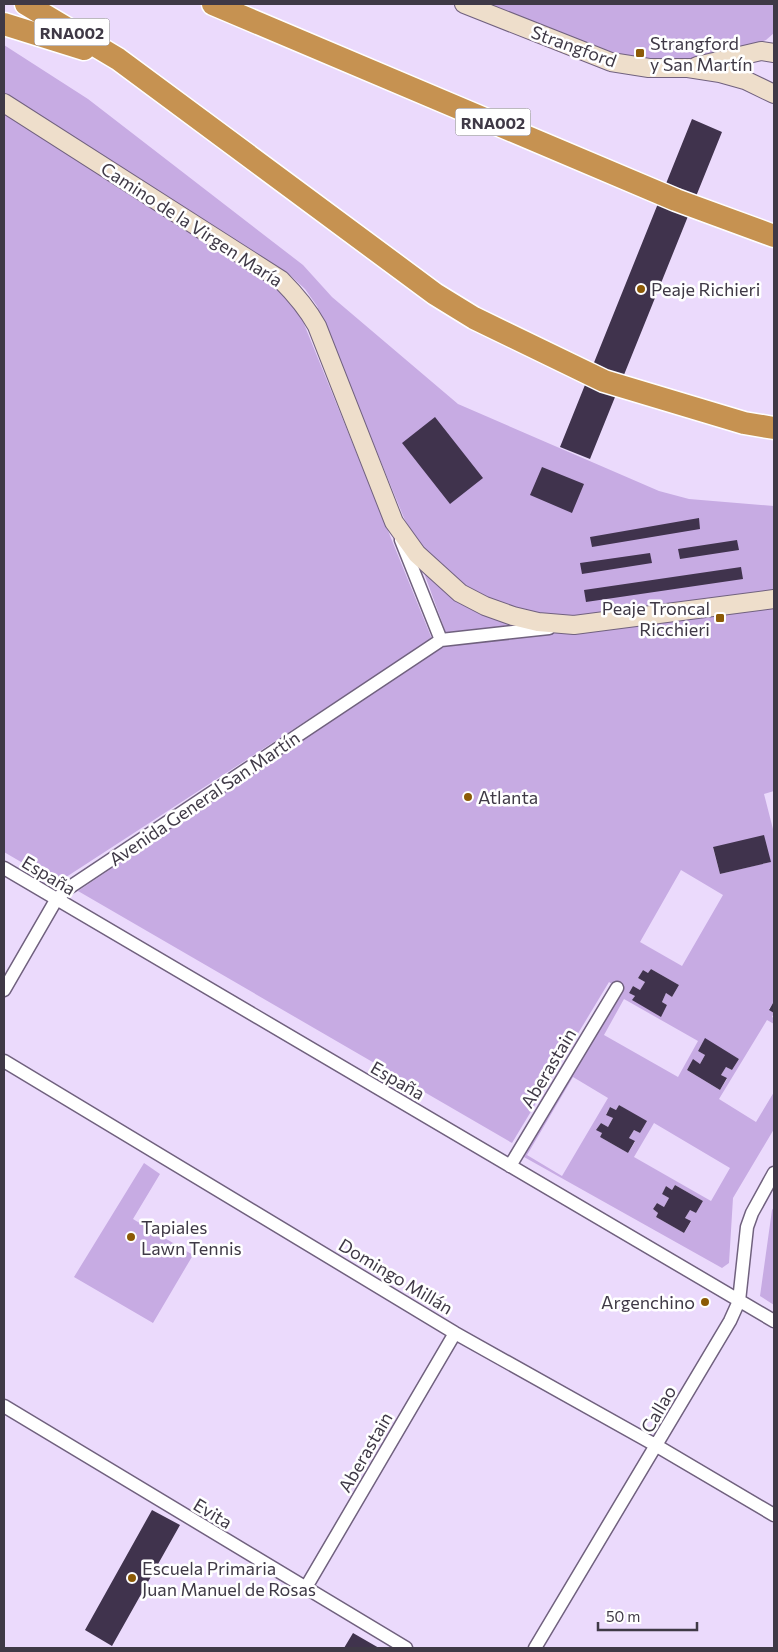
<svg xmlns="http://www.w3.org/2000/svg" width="778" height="1652" font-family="Commissioner,sans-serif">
<rect width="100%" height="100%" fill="#ebdafc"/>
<path fill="#c7abe3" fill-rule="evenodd" d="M482 4H774V33L766 40 740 51 686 62 638 61 596 49Z
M4 45 88 99 303 265 332 297 458 404 659 491 689 499 774 506V592L569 618 515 611 472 592 421 548 404 518 317 306 305 289 291 276 4 96Z
M4 113 276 286 300 314 432 639 57 883 4 852Z
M424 573C454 600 474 613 513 625L446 633Z
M774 607V791L764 794 774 833V1003H773L769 1009 774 1013 772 1017 774 1018V1024L767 1020 719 1099 756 1122 774 1092V1129L733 1198 729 1263 722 1268 524 1157V1152L621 991 609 982 512 1143 78 891 440 647ZM713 848 770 862 720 874ZM681 870 723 895 682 966 640 942ZM651 969 679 985 672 997 666 993 662 1002 667 1005 660 1016 633 1000 635 996 629 993 633 986 640 990 645 982 638 978 643 970 648 973ZM624 999 698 1041 678 1077 604 1035ZM705 1039 739 1059 732 1070 726 1067 721 1075 727 1079 720 1090 687 1070 693 1060 700 1064 705 1055 698 1051ZM573 1077 608 1098 562 1176 527 1155ZM619 1105 646 1122 640 1133 634 1130 629 1138 635 1142 628 1153 600 1137 602 1133 597 1129 601 1123 608 1127 613 1118 606 1114 610 1107 616 1110ZM654 1123 730 1168 711 1201 634 1157ZM675 1185 703 1201 696 1213 690 1210 685 1218 691 1222 684 1233 656 1217 658 1213 653 1209 657 1203 664 1207 669 1198 662 1194 666 1186 672 1190Z
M144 1163 160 1174 133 1219 193 1255 153 1323 74 1277Z
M774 1207V1305L760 1296 772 1210Z"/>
<path fill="#40334d" d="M692 119 722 132 590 459 560 447Z
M435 417 483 478 450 504 402 443Z
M542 467 584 484 572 513 530 495Z
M699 518 700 529 592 547 590 537Z
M737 540 739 550 680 559 678 549Z
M650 553 652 563 582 574 580 563Z
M741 567 743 579 586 602 584 590Z
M764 835 771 862 720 874 713 847Z
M651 969 679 985 672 997 666 993 662 1002 667 1005 661 1017 632 1000 635 996 629 993 633 986 640 990 645 982 638 978 643 970 648 973Z
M773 1003 774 1004V1013L769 1010Z
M705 1038 739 1059 732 1070 726 1067 721 1075 727 1078 720 1090 687 1070 693 1059 700 1064 705 1055 698 1051Z
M619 1105 647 1121 640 1133 634 1130 629 1138 635 1141 628 1153 600 1137 602 1133 596 1130 601 1123 608 1127 613 1118 606 1115 610 1107 616 1110Z
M675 1185 703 1201 696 1213 690 1210 685 1218 691 1221 684 1233 656 1217 658 1213 653 1209 657 1203 664 1207 669 1198 662 1194 666 1186 672 1190Z
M152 1510 180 1525 112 1646 85 1630Z
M353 1633 379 1648H344Z"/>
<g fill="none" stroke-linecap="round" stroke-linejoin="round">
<defs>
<path id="street" d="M401 540 441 640
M4 868 774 1321
M4 990 56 900 67 889 441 640 549 628
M4 1061 455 1333 657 1446 774 1515
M510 1166 617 988
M4 1406 406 1648
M305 1589 455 1333
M535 1648 730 1321 739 1301 747 1227 752 1213 774 1173"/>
<path id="secondary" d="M464 4 611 62 649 68H688L720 73 745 80 774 94
M697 66 761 51 774 53
M4 103 281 280C296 295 307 308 317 326L394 522 417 554 460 593 485 606 513 616 538 622 574 625 774 599"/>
<path id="highway" d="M26 4 118 59 435 294 474 318 604 381 744 423 774 428
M213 4 676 200 774 236
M4 24 84 49"/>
</defs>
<use href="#street" stroke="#70617e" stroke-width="15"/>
<use href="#secondary" stroke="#70617e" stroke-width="20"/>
<use href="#highway" stroke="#fff" stroke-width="25"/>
<use href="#street" stroke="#fff" stroke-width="12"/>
<use href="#secondary" stroke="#eedecb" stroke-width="18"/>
<use href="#highway" stroke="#c69251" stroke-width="22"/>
</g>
<g fill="#8c5a06" stroke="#fff" stroke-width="2">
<rect x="635" y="48" width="10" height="10" rx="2.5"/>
<circle cx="641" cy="289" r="5"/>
<rect x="715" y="613" width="10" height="10" rx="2.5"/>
<circle cx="468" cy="797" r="5"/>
<circle cx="131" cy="1237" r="5"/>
<circle cx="705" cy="1302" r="5"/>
<circle cx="132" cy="1578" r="5"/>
</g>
<g text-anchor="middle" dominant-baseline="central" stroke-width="5" stroke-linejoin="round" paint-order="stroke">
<g fill="#fff" stroke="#79747e" stroke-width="1">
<rect x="34.5" y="18.5" width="75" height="27" rx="4"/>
<rect x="455.5" y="108.5" width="75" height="27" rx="4"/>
</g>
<g font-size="16" font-weight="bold" fill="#3f3946">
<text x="72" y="32">RNA002</text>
<text x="493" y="122">RNA002</text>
</g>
<g font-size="18" fill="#3f3946" stroke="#fff" text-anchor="start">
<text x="650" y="43">Strangford<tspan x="650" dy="21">y San Martín</tspan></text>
<text x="651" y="289">Peaje Richieri</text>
<text x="710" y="608" text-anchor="end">Peaje Troncal<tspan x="710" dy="21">Ricchieri</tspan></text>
<text x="478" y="797">Atlanta</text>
<text x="141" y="1227">Tapiales<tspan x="141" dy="21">Lawn Tennis</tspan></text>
<text x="695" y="1302" text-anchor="end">Argenchino</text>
<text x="142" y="1568">Escuela Primaria<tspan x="142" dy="21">Juan Manuel de Rosas</tspan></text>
</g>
<g font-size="18" fill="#3f3946" stroke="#fff">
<text transform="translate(574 46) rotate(20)">Strangford</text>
<text transform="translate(192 224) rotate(33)">Camino de la Virgen María</text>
<text transform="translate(204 798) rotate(-34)">Avenida General San Martín</text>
<text transform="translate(49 875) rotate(31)">España</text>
<text transform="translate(548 1068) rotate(-59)">Aberastain</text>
<text transform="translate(398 1080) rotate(30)">España</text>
<text transform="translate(396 1276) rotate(31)">Domingo Millán</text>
<text transform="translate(658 1409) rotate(-60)">Callao</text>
<text transform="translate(365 1452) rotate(-60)">Aberastain</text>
<text transform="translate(213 1513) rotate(31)">Evita</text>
</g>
</g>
<rect width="778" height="1652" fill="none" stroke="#3f3946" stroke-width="10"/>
<path d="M598 1622v8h99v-8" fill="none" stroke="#3f3946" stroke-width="2.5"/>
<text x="606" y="1622" font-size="15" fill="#3f3946" stroke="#ffffff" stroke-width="4" paint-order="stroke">50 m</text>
</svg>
